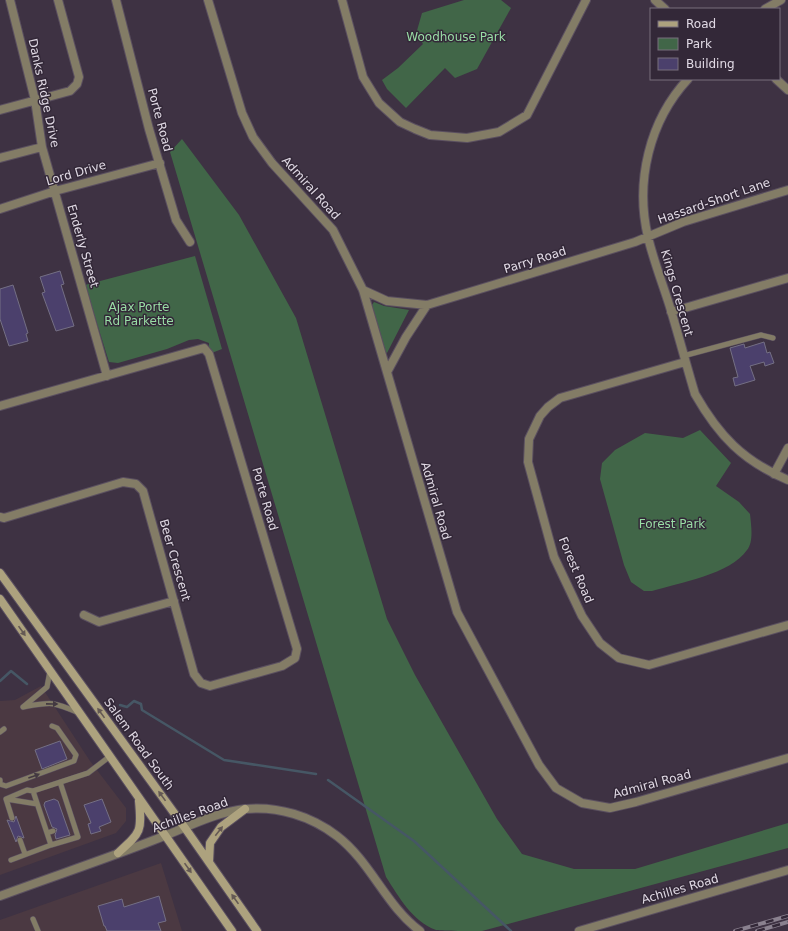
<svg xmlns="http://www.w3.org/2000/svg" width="788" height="931" font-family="'DejaVu Sans',sans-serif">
<rect width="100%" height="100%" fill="#3e3243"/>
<path fill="#4b3942" d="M41 686 90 761 126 808V821L116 833 0 875V701L15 700Z
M161 863 182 931H0V920Z"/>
<path fill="#416648" d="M464 0H501L511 8 477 69 455 78 445 68 406 108 387 89 382 80 398 68 423 44 416 34 422 13Z
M182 139 239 215 296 318 387 619 415 675 497 819 522 854 574 869H635L788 823V848L482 931C472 931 443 931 436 930 412 921 399 897 386 877L170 152Z
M195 256 222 349 209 354V343L198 339 189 340 167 349 118 363 109 362 85 285Z
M374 302 384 306 409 310 387 353 385 352 372 305Z
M700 430 731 463 716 486 739 502 750 514C751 524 754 542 747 550 731 574 679 583 652 591H644L631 582 624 565 600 479 602 463 615 450 645 433 683 438Z"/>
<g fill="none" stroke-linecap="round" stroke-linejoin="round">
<path stroke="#465765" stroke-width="2.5" d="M0 681 11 671 27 684
M120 705 127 707 134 701 141 704 142 710 224 760 316 774
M328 780 414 841 511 931"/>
</g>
<path fill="#4b406c" stroke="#746f84" d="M60 271 64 284 61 285 74 326 56 331 42 293 45 292 40 277Z
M13 285 28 333 26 334 28 341 9 346 0 319V289Z
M764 342 767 353 770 352 774 363 765 366 764 362 750 366 755 380 735 386 733 378 738 377 730 348 744 344 745 348Z
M60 741 67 759 42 769 35 750Z
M54 799 58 801 70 835 56 839 55 835 57 829 52 827 44 805 45 802Z
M102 799 111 822 99 827 101 831 91 834 88 824 91 823 84 805Z
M16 816 24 838 18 836 16 842 7 820 14 822Z
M159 896 166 921 158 923 161 931H107L105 926H104L98 906 122 899 124 907Z"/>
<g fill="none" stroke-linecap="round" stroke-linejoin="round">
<defs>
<path id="service" d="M683 356 761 335 773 338
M23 707C51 702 52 701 79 713
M23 707 47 687 50 671
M0 732 4 729
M0 780V784L6 786 74 761 76 755 57 728 52 726
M33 791 51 845 78 837 60 782
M6 799 37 804
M12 818 6 799 27 790 33 791 88 773 109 757
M47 833 53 831
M20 840 25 854
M11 860 51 845
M33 919 38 931"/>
<path id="minor" d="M10 0 35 100 42 147 107 376
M116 0 149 129 176 220 190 242
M208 0 242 113 253 137 272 163 333 230 363 290 457 612 539 765 556 788 582 803 610 808 636 802 788 758
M342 0 363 77 379 103 400 122 415 129 430 135 467 138 499 132 527 115 586 0
M655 0 665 9
M765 9 781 0
M688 79C649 121 635 182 648 237 653 259 662 282 669 304 678 333 686 364 695 394 719 436 743 461 788 480
M776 79 788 90
M0 110 70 91 77 84 79 77 58 0
M0 158 42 147
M0 209 55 191 160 163
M363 290 387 301 427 305 635 242 683 222 788 190
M671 312 788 278
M685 362 560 398 548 407 540 416 529 439 528 462 554 557 582 616 600 643 619 658 649 665 788 625
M387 372 406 337 427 305
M0 406 204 348 209 354 297 649 295 658 282 666 210 686 201 683 194 674 143 491 136 484 123 482 4 518 0 517
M774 474 788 448
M84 615 99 622 174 601"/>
<path id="tertiary" d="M0 896C51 877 103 860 154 840 184 829 214 812 246 809 278 806 311 816 337 836 371 862 386 906 420 931
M579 931 788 870"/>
<path id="secondary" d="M0 573 185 828 257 931
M0 599 232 931
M118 853C141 832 142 832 139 801
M209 862 210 843 221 827 245 809"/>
</defs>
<use href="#service" stroke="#5b5060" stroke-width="6"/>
<use href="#minor" stroke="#5b5060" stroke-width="10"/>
<use href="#tertiary" stroke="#5b5060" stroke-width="10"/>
<use href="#secondary" stroke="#5b5060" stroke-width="10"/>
<use href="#service" stroke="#837c66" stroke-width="5"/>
<use href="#minor" stroke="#837c66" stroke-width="8"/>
<use href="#tertiary" stroke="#837c66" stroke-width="8"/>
<use href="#secondary" stroke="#ada27e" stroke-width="8"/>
<defs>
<path id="rail" d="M735 931 788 916
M757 931 788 922"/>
</defs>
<use href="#rail" stroke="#8a818f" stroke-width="4"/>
<use href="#rail" stroke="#332838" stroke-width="2.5" stroke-dasharray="8" stroke-linecap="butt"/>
</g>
<defs><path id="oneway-solid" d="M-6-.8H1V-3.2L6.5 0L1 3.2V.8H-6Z"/></defs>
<g fill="#645954">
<use href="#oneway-solid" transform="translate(22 631) rotate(55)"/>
<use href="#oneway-solid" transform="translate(101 713) rotate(-126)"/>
<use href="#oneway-solid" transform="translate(162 796) rotate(-126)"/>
<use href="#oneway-solid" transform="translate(219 831) rotate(-52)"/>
<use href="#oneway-solid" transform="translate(188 868) rotate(55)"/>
<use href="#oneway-solid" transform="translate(235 899) rotate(-125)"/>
</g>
<g fill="#433941">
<use href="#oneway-solid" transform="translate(52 704) rotate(1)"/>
<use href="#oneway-solid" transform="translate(34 776) rotate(-20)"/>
</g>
<g text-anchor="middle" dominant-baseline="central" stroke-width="3" stroke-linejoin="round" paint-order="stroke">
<g font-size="12" fill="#99dda5" stroke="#332838">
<text x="456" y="37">Woodhouse Park</text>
<text x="139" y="307">Ajax Porte<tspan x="139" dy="14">Rd Parkette</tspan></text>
<text x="672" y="524">Forest Park</text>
</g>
<g font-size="12" fill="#e0d9e4" stroke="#332838">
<text transform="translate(44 93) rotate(78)">Danks Ridge Drive</text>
<text transform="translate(160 120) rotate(75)">Porte Road</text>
<text transform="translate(76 173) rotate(-16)">Lord Drive</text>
<text transform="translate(311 188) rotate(48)">Admiral Road</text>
<text transform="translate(714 201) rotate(-19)">Hassard-Short Lane</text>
<text transform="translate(83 246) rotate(74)">Enderly Street</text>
<text transform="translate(535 260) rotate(-17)">Parry Road</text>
<text transform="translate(677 293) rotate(74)">Kings Crescent</text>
<text transform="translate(265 499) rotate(74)">Porte Road</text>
<text transform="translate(436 501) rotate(74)">Admiral Road</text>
<text transform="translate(175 560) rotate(74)">Beer Crescent</text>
<text transform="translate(576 570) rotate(67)">Forest Road</text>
<text transform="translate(139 744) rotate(54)">Salem Road South</text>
<text transform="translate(652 784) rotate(-15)">Admiral Road</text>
<text transform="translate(190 815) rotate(-20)">Achilles Road</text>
<text transform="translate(680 889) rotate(-16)">Achilles Road</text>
</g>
</g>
<rect x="650" y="8" width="130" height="72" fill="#332838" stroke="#786f7d"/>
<rect x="658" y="21" width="20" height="6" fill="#ada27e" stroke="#786f7d"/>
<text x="686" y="28" font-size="12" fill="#e0d9e4">Road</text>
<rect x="658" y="38" width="20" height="12" fill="#416648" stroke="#786f7d"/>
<text x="686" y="48" font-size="12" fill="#e0d9e4">Park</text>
<rect x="658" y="58" width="20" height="12" fill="#4b406c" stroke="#786f7d"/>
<text x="686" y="68" font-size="12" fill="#e0d9e4">Building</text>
</svg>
